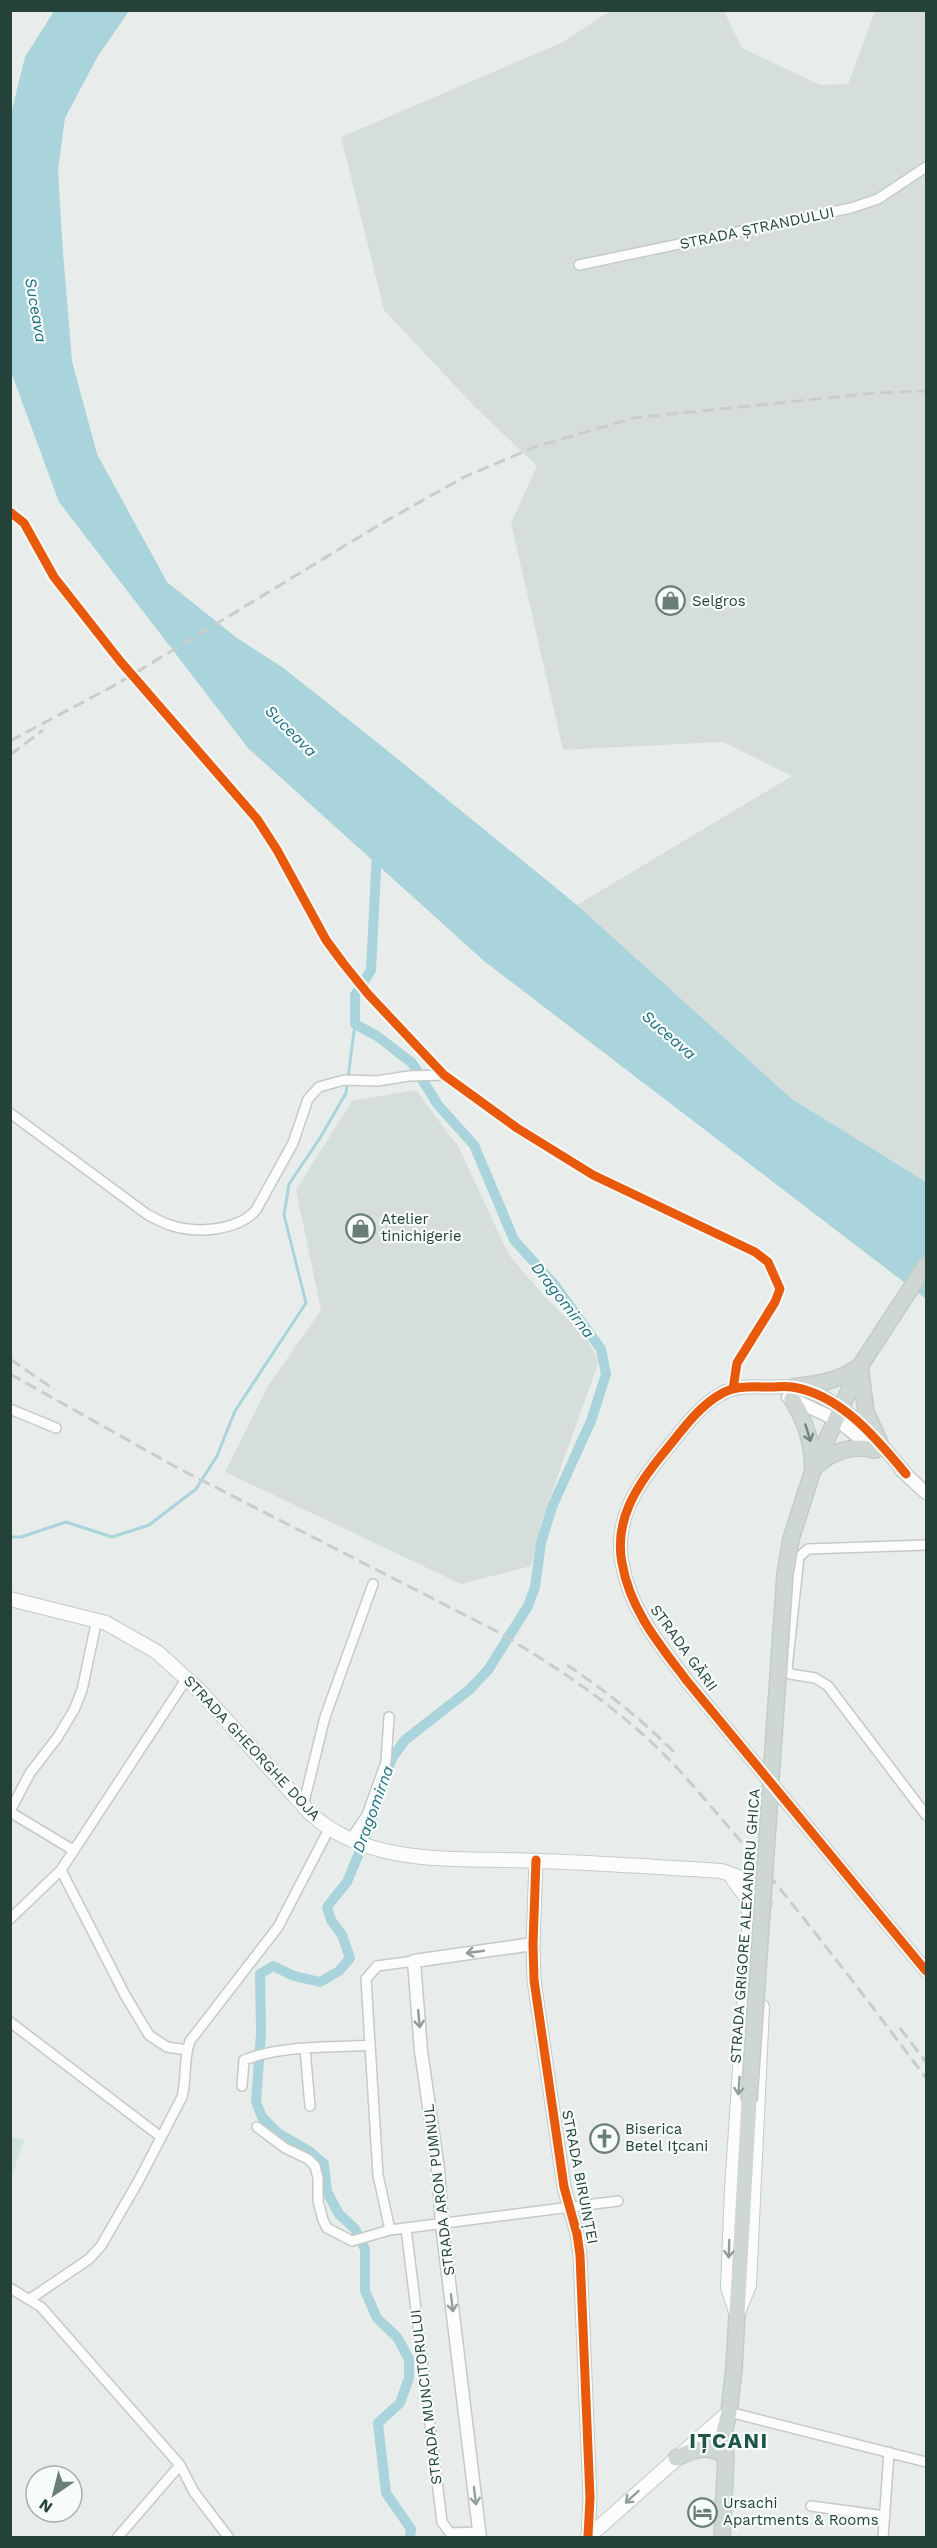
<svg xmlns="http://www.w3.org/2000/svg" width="937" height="2548" font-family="'Work Sans',sans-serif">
<rect width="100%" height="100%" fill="#e8edeb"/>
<path fill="#d6dedb" d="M610 11H724L742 48 820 85 848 84 875 11H926V1182L792 1099 577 905 792 776 723 742 563 750 511 523 537 466 474 406 384 310 341 137 563 42Z
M416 1090 459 1148 509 1255 544 1296 585 1336 599 1361 542 1520 531 1566 461 1584 225 1472 268 1386 321 1310 296 1190 352 1101Z"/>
<path fill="#d1e6d8" d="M10 2137 24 2140 12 2176 10 2175Z"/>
<path fill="#a9d4db" d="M54 11H129L98 56 65 118 58 170 63 252 72 361 97 454 167 582 237 638 282 667 373 739 577 905 792 1099 926 1182V1299L484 961 248 748 59 502 11 372V114L25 57Z"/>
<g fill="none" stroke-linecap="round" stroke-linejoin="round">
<path stroke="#a9d4db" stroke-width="3" d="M10 1537H21L66 1522 112 1537 149 1525 196 1489 217 1456 235 1411 306 1303 284 1215 289 1184 320 1138 346 1093 355 1024"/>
<path stroke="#a9d4db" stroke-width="10" d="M377 852 371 970 355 995V1024L377 1036 412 1063 438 1105 474 1145 514 1240 554 1284 601 1349 606 1374 591 1421 552 1507 541 1543 535 1587 528 1606 488 1670 469 1690 405 1740 392 1758 367 1834 347 1882 327 1907 331 1920 342 1935 350 1958 339 1971 320 1982 294 1976 273 1966 260 1974 261 2033 256 2102 262 2117 278 2133 309 2151 324 2164 327 2192 339 2214 355 2229 365 2249V2291L377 2318 397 2337 409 2359V2378L400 2403 378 2423 386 2493 411 2529 410 2538"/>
<defs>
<path id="minor" d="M579 265 851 208 878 199 926 167
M10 512 24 523 54 577 120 661 257 819 277 850 326 940 343 963 368 994 444 1075 517 1128 593 1175 755 1252 768 1262 780 1289 775 1302 737 1363 733 1389
M10 1113 148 1215C155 1218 162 1223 170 1225 196 1234 238 1231 256 1210L293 1143 308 1099 319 1087 344 1080 377 1081 409 1076 444 1075
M10 1409 56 1428
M926 1545 808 1549 799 1557 787 1668 790 1674 815 1678 828 1686 926 1815
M303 1806 325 1717 373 1584
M10 1811 30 1773 57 1738 74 1710 82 1690 97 1619
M10 1812 73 1850
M350 1840 367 1815 386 1762 389 1717
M61 1870 125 1995 149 2035 167 2047 187 2050
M10 1919 61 1870 187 1678
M10 2022 161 2137
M305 2049 310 2106
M242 2086 244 2060C282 2045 330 2048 370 2045
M257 2127 285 2148 308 2159 315 2166 318 2178V2201L323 2220 327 2228 352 2241 390 2230 618 2201
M406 2228 442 2522 450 2533 480 2532
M390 2230 378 2175 366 1979 377 1966 414 1961
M10 2288 41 2307 180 2465 194 2492 229 2538
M30 2299 89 2259 101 2246 139 2180 182 2097C187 2079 183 2059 190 2041L278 1927 329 1829
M729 2412 926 2462
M811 2506 885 2516
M117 2538 180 2465
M883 2538 889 2452"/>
<path id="tertiary" d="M788 1397 837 1420 875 1450
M901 1470 926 1493
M906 1474C877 1439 840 1394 792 1387 785 1386 777 1387 770 1387 752 1387 736 1385 721 1394 697 1407 678 1436 661 1456 636 1487 614 1521 622 1563 630 1610 660 1645 687 1681L926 1971
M536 1860 533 1944 534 1980 564 2187 577 2234 580 2255 590 2498 588 2536
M480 2538 442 2224 438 2169 421 2051 414 1961 533 1944"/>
<path id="secondary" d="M10 1599 106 1623 157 1652 199 1690 310 1813C370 1869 462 1857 538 1861 599 1863 660 1867 721 1871 739 1876 757 1886 765 1904
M733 1879 747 1898 750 1919 732 2190 728 2287 736 2312
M739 2310 749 2285 762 2007
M587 2538 729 2412"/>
<path id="primary" d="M860 1366 866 1412 880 1443
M793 1387C818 1384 839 1381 860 1366
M792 1399C806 1422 812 1442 813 1469
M818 1465C834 1450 854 1445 875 1450
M813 1470 860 1366 926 1265
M676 2458C694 2449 709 2444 726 2457
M722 2538 726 2457 723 2437 729 2412 734 2368 749 2101"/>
</defs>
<use href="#minor" stroke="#c5cac8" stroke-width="12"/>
<use href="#tertiary" stroke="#c5cac8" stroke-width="15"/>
<use href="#secondary" stroke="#c3cbc8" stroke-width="16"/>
<use href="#primary" stroke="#c3ccc9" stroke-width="18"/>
<use href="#minor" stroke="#fcfcfc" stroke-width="9"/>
<use href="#tertiary" stroke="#fcfcfc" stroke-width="12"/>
<use href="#secondary" stroke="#fcfcfc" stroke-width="14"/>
<use href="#primary" stroke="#cfd7d5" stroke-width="15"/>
<path stroke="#c9cdcc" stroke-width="3" stroke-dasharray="12 6" stroke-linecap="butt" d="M10 741 117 684 379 525 464 477 535 447 633 418 875 393 926 391
M10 755 43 730
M10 1359 55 1390
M10 1374 174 1466 498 1632C548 1662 596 1693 639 1731 676 1763 706 1801 738 1838 804 1916 865 1997 926 2078
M567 1665C606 1691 641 1719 674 1752
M900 2028 926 2062"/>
<defs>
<path id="primary-bridge" d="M749 2101 785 1574 791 1539 813 1470"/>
</defs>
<use href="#primary-bridge" stroke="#c3ccc9" stroke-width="18" stroke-linecap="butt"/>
<use href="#primary-bridge" stroke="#cfd7d5" stroke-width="15"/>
<defs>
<path id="cycleway" d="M10 512 24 523 54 577 120 661 257 819 277 850 326 940 343 963 368 994 444 1075 517 1128 593 1175 755 1252 768 1262 780 1289 775 1302 737 1363 733 1389
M906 1474C877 1439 840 1394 792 1387 785 1386 777 1387 770 1387 752 1387 736 1385 721 1394 697 1407 678 1436 661 1456 636 1487 614 1521 622 1563 630 1610 660 1645 687 1681L926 1971
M536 1860 533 1944 534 1980 564 2187 577 2234 580 2255 590 2498 588 2536"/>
</defs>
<use href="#cycleway" stroke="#f7fbf9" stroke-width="13"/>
<use href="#cycleway" stroke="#e8590c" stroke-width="9"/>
</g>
<defs><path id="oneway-shaft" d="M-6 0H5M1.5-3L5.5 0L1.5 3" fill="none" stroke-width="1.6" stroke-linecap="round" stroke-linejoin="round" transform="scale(1.5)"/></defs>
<use stroke="#718580" href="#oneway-shaft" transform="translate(808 1433) rotate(73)"/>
<g stroke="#909f9b">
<use href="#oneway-shaft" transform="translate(475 1952) rotate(172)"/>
<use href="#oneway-shaft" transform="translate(419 2019) rotate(85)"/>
<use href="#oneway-shaft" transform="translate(739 2086) rotate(94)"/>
<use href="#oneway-shaft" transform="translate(729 2249) rotate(92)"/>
<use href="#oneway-shaft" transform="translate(452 2303) rotate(83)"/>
<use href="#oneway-shaft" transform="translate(475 2496) rotate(83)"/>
<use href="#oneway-shaft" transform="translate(632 2497) rotate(138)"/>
</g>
<defs>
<symbol id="shop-ring" viewBox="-11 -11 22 22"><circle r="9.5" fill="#f7fbf9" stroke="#697e78" stroke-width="1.5"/><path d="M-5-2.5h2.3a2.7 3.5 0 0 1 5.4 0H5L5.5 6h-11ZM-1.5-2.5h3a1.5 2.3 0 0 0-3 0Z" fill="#697e78"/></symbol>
<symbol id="church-ring" viewBox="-11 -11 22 22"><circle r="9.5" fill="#f7fbf9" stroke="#697e78" stroke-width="1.5"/><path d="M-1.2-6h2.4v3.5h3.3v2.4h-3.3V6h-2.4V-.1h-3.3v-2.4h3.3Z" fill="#697e78"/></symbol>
<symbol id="hotel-ring" viewBox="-11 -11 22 22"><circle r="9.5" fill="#f7fbf9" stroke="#697e78" stroke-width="1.5"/><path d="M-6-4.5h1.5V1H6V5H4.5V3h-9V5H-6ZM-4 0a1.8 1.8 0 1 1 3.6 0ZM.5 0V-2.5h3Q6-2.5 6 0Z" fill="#697e78"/></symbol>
</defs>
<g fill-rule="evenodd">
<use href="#shop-ring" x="654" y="584" width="33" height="33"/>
<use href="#shop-ring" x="344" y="1212" width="33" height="33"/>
<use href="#church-ring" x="588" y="2122" width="33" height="33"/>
<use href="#hotel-ring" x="686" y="2496" width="33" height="33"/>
</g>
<g text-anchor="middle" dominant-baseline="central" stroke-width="4.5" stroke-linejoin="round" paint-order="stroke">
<g font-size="15" fill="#24423a" stroke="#f7fbf9">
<text transform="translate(757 228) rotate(-12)">STRADA ȘTRANDULUI</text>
<text transform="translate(684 1648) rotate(54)">STRADA GĂRII</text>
<text transform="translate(252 1748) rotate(47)">STRADA GHEORGHE DOJA</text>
<text transform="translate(745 1926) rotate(-86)">STRADA GRIGORE ALEXANDRU GHICA</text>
<text transform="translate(580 2177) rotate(79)">STRADA BIRUINȚEI</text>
<text transform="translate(439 2190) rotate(-97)">STRADA ARON PUMNUL</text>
<text transform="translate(426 2397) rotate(-97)">STRADA MUNCITORULUI</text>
</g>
<g font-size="15" fill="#24423a" stroke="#f7fbf9" text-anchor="start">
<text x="692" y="601">Selgros</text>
<text x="381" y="1219">Atelier<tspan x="381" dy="17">tinichigerie</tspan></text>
<text x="625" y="2129">Biserica<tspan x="625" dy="17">Betel Iţcani</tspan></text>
<text x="723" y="2503">Ursachi<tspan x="723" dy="17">Apartments &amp; Rooms</tspan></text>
</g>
<g font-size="16" font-style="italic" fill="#1c6f80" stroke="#f7fbf9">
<text transform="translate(36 310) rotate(80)">Suceava</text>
<text transform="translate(291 731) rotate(45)">Suceava</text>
<text transform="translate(669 1035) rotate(41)">Suceava</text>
<text transform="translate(563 1300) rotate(52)">Dragomirna</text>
<text transform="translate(373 1809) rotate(-70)">Dragomirna</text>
</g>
<g font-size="21" font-weight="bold" letter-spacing="1.5" fill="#1f5548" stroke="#f7fbf9">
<text x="729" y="2440">IȚCANI</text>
</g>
</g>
<rect width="937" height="2548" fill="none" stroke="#24423a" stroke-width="24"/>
<g transform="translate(54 2494) rotate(215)"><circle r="28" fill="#f7fbf9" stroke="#a3b1ad" stroke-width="1.5"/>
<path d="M0-4.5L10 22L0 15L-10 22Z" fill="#697e78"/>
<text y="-9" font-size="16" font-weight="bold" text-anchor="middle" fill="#24423a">N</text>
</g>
</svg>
